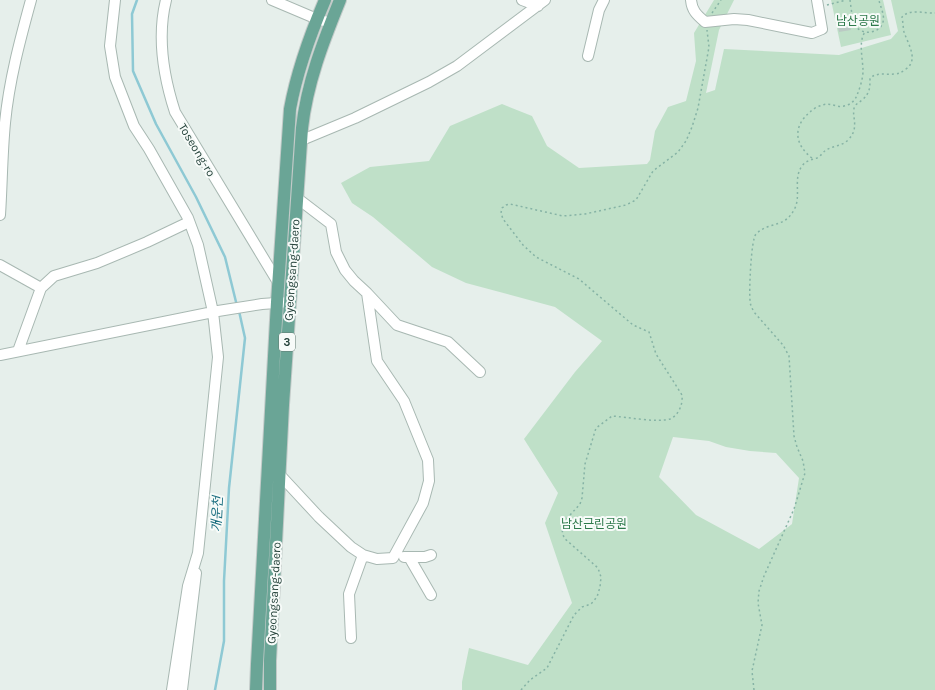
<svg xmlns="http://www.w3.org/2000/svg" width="935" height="690" font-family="Karla,'Noto Sans KR',sans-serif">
<rect width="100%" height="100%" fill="#e6efeb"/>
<path fill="#bfe0c8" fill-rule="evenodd" d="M714 0H734L719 30 706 93 715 90 724 49 839 55 891 39 898 31 891 0H935V690H462V682L469 648 528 665 572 603 545 523 558 493 524 439 575 372 602 341 555 307 466 283 432 267 373 217 352 203 341 183 370 167 429 161 450 126 502 104 532 116 547 146 579 168 647 164 650 160 655 131 668 107 686 101 696 61 694 33ZM673 437 709 441 726 447 750 451 776 453 799 478 792 524 759 549 696 515 659 477Z
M831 0H883L891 35 841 47Z"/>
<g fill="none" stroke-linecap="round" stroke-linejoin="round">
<path stroke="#8ec9d4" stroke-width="2.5" d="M137 0 132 14 133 71 156 124 196 197 225 257 237 306
M215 690 224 641V581L229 488 245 338 239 311"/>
</g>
<path fill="#bbcac4" d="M849 22 851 30 839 32 837 24Z"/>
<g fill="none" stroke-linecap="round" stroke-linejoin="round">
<defs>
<path id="minor" d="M115 0 110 46 115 77 134 126 149 149 188 218 198 245 213 312 218 357 198 553 188 586 172 690
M166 0C157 36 164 78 175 112L279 284
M272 0 317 19 331 23
M522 0 538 6
M691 0C692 11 697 15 705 22L734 19 748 20 812 33 822 29 817 0
M588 56 599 10 604 0
M302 140 355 118 429 82 457 66 545 0
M0 215C2 185 2 154 5 123 9 81 20 40 31 0
M0 265 41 288 18 351
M41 288 54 276 97 263 147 242 189 222
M367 293 397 325 448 342 480 372
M0 355 218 311 262 304 290 302
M280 475 319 517 351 547 363 555 377 559 393 558 423 503 429 481 428 460 404 401 377 361 367 293 354 281 345 270 336 252 331 224 297 198
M404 557H425L431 555
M409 557 431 595
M351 638 349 594 363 555
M182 690 196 573"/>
<path id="major" d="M256 690 257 664 277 302 290 109C297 71 310 35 325 0
M270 690V661L283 405 302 128C307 83 323 42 340 0"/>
</defs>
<use href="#minor" stroke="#a8b8b2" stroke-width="12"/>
<use href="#major" stroke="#c2cac8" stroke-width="14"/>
<path stroke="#86b3a5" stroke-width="1.5" stroke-dasharray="2 3" stroke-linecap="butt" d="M850 0C851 7 852 18 855 25 861 36 880 34 883 22 885 15 880 6 879 0
M827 5 846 0
M712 13 721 0
M812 158C795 145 792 127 810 112 813 109 818 106 823 105 830 102 837 108 844 106 850 105 855 101 857 95 860 88 863 78 863 71 863 59 858 42 865 32
M521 690 530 680 547 668 574 615 582 607 591 604 597 597 600 587 601 577 598 568 564 538 562 530 563 523 580 504 582 498 585 464 596 428 612 416C627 417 657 423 670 419 679 415 683 404 682 395L656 354 649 332 633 325 579 279 536 257 523 245 503 219 501 213 502 208 506 205 510 204 563 216 585 214 626 205 636 200 653 171 678 152 686 141 692 127 698 108 709 47 707 30
M754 690 752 671 762 625 758 603 759 591 764 576 794 509 805 473 803 461 797 447 794 436 789 356 783 345 754 312C752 308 750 305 750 300 749 291 751 239 756 234 769 221 785 229 795 208 801 195 793 178 802 166 806 160 812 160 817 158 821 156 823 152 826 150 833 146 842 146 848 140 861 127 850 115 855 106 857 103 860 102 862 100 870 93 870 88 870 78 877 72 886 75 894 74 899 74 902 72 906 69 919 60 908 44 904 32 903 27 903 22 902 17 910 8 925 14 935 13"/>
<use href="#minor" stroke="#fff" stroke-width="10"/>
<use href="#major" stroke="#6aa596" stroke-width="12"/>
</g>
<g text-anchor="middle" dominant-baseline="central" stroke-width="4" stroke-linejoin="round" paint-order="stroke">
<rect fill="#f7fbf9" stroke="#637a73" stroke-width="1" x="279" y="333" width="16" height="18" rx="3"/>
<g font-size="11" font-weight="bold" fill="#24423a">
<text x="287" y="342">3</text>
</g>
<g font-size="12" fill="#2d7a4b" stroke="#f7fbf9">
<text x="858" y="21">남산공원</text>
<text x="594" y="524">남산근린공원</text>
</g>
<g font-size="12" fill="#24423a" stroke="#f7fbf9">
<text transform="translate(197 150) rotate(59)">Toseong-ro</text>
<text transform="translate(292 270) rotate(-86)">Gyeongsang-daero</text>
<text transform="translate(274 593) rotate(-87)">Gyeongsang-daero</text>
</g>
<g font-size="13" font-style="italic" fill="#1c6f80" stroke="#f7fbf9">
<text transform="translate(217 514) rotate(-87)">개운천</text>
</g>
</g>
</svg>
